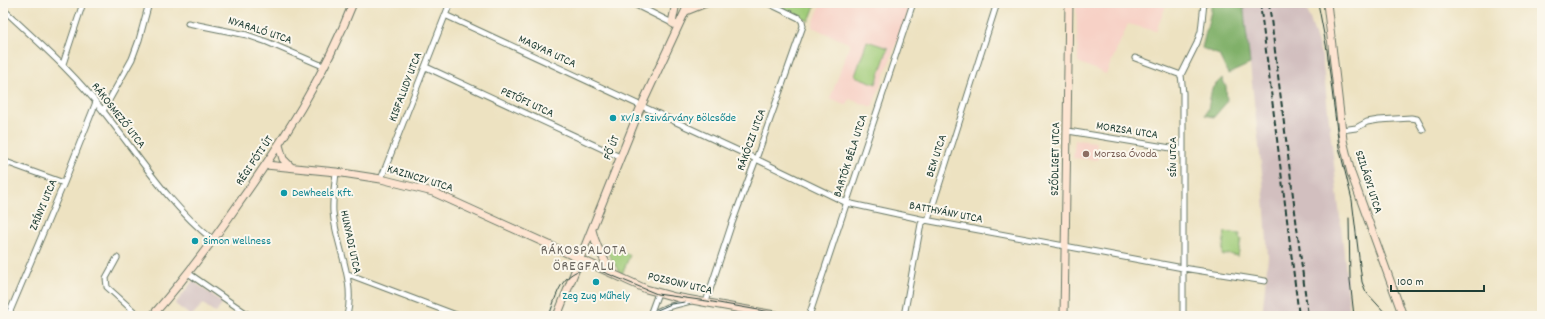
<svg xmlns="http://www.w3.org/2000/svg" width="1545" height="319" font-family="Dekko,sans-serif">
<rect width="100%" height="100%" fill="#fbf7ec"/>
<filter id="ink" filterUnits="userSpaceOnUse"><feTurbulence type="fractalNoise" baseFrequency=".025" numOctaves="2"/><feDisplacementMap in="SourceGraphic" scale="8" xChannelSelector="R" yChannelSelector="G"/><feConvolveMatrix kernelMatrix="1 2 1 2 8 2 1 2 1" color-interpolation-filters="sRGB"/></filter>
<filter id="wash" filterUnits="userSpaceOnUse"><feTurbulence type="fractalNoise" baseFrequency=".012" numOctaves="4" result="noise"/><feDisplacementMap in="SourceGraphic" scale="16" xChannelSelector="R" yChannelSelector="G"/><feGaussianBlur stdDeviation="0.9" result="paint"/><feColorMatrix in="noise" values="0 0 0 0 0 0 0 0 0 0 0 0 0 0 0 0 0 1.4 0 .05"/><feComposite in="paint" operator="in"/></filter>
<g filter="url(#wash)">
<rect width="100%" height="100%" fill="#ede2c1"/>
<path fill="#f7d1c6" d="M821 3H912L872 107 849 99 847 105 842 104 830 99 850 44 812 27Z
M1076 3H1167L1156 31 1128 24 1106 74 1078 62Z
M1075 140 1097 142 1096 149 1099 150 1098 160 1073 158Z"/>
<path fill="#d2bfbf" d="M1243 3H1305L1322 57 1345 262 1350 316H1262L1268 257 1263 182Z
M193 281 223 303 216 313 203 304 191 316 175 304Z"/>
<path fill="#a0cc79" stroke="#608456" d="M771 3H816L809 21Z
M867 41 888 48 876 84 855 76Z
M1225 232 1240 234 1239 238 1241 239 1238 256 1228 254 1226 255H1222Z
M602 244 630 255 622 274 620 273Z"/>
<path fill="#80b069" stroke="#50764e" d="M1211 3H1243L1250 64 1228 74 1219 55 1202 48 1211 11Z
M1222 78 1226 87 1227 102 1214 117 1205 115 1208 109 1212 88Z"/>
</g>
<g filter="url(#ink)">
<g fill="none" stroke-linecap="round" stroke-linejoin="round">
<defs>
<path id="street" d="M632 3 672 23
M3 9C38 42 74 73 103 111 139 156 167 203 213 240
M445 15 756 159 847 203 925 220 1183 268 1265 281
M188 23 247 35 267 42 323 66
M1135 58 1181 75
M63 64 83 3
M426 67 620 157
M103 111 132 59 139 40 149 3
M1342 130 1356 128 1367 122 1379 120 1411 118 1417 119 1423 130
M1068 131 1183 150
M3 161 64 183
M336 172C335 185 332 199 333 212 336 247 356 280 347 316
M381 179 450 3
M117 258 106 278 107 287 139 316
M188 273 250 316
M348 274 459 316
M706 302 731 226 756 159 803 26 802 21 799 18 768 3
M8 316 64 183 96 102
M648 316 667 307 691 301
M652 316 651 312 658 293
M809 316 913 3
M904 316 921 224 929 217 997 3
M1183 316V93L1181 75 1197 43 1201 31 1204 3"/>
<path id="secondary" d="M676 3 672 23 678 26
M1327 3 1343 140 1351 173 1403 316
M686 11 706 3
M279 145 283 159 291 167
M266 165 336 172 381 179 433 192 646 289 675 297 781 316
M592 230C596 247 603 260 614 274
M152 316C184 280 212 242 239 203 283 141 325 75 353 3
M557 316 639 111 689 3
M1064 316 1069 3"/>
</defs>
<use href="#street" stroke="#677765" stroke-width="7"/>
<use href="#secondary" stroke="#677765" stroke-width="9"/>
<use href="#street" stroke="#fff" stroke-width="5"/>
<use href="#secondary" stroke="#fde4d1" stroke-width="7"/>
<path stroke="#1f3d34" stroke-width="1" d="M1318 3 1327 50 1339 147 1352 200 1362 282 1366 292 1388 316
M1349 218 1350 280 1354 316
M549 316C556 297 559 278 580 270 586 268 590 267 596 269L657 294 707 301 793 316
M644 316 671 304 685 302"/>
<path stroke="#1f3d34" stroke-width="2" stroke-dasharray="6 3" stroke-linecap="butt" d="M1260 3 1299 316
M1269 3 1308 316"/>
</g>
</g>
<g fill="#0f9aa8" stroke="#fbf7ec" stroke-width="1.5">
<circle cx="613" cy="118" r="4"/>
<circle cx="284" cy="193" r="4"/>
<circle cx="195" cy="241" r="4"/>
<circle cx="596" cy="282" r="4"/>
</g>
<circle fill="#8d6e63" stroke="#fbf7ec" stroke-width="1.5" cx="1086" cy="154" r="4"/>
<g text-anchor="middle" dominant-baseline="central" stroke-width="4" stroke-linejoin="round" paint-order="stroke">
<g font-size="12" fill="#1f3d34" stroke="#fbf7ec">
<text transform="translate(260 31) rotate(18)">NYARALÓ UTCA</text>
<text transform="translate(547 52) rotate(25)">MAGYAR UTCA</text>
<text transform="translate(406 87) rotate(-69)">KISFALUDY UTCA</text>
<text transform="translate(527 103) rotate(25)">PETŐFI UTCA</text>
<text transform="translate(118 116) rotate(52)">RÁKOSMEZŐ UTCA</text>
<text transform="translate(1127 131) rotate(9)">MORZSA UTCA</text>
<text transform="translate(752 140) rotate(-70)">RÁKÓCZI UTCA</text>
<text transform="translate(612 148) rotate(-68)">FŐ ÚT</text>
<text transform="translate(851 156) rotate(-72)">BARTÓK BÉLA UTCA</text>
<text transform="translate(937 156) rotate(-72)">BEM UTCA</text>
<text transform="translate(1173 157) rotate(-90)">SÍN UTCA</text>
<text transform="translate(1056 159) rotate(-89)">SZŐDLIGET UTCA</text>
<text transform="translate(255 161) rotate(-56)">RÉGI FÓTI ÚT</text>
<text transform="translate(420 179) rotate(17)">KAZINCZY UTCA</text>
<text transform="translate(1368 182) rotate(72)">SZILÁGYI UTCA</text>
<text transform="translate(44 205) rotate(-67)">ZRÍNYI UTCA</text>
<text transform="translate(946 213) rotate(11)">BATTHYÁNY UTCA</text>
<text transform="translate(350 242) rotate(78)">HUNYADI UTCA</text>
<text transform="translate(680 284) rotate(13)">POZSONY UTCA</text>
</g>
<g font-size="12" fill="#0d838f" stroke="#fbf7ec" text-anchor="start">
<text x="621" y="118">XV/3. Szivárvány Bölcsőde</text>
<text x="292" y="193">DeWheels Kft.</text>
<text x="203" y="241">Simon Wellness</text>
<text x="596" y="296" text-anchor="middle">Zeg Zug Műhely</text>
</g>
<g font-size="12" fill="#785e54" stroke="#fbf7ec" text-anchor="start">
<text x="1094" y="154">Morzsa Óvoda</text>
</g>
<g font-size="14" letter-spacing="1" fill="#69645d" stroke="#fbf7ec">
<text x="584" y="251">RÁKOSPALOTA<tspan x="584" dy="16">ÖREGFALU</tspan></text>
</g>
</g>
<rect width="1545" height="319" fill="none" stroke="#fbf7ec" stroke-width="16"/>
<path d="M1391 285v6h93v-6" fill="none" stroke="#1f3d34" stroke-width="2"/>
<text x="1397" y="285" font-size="12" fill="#1f3d34" stroke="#fbf7ec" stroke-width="3" paint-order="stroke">100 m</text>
</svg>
